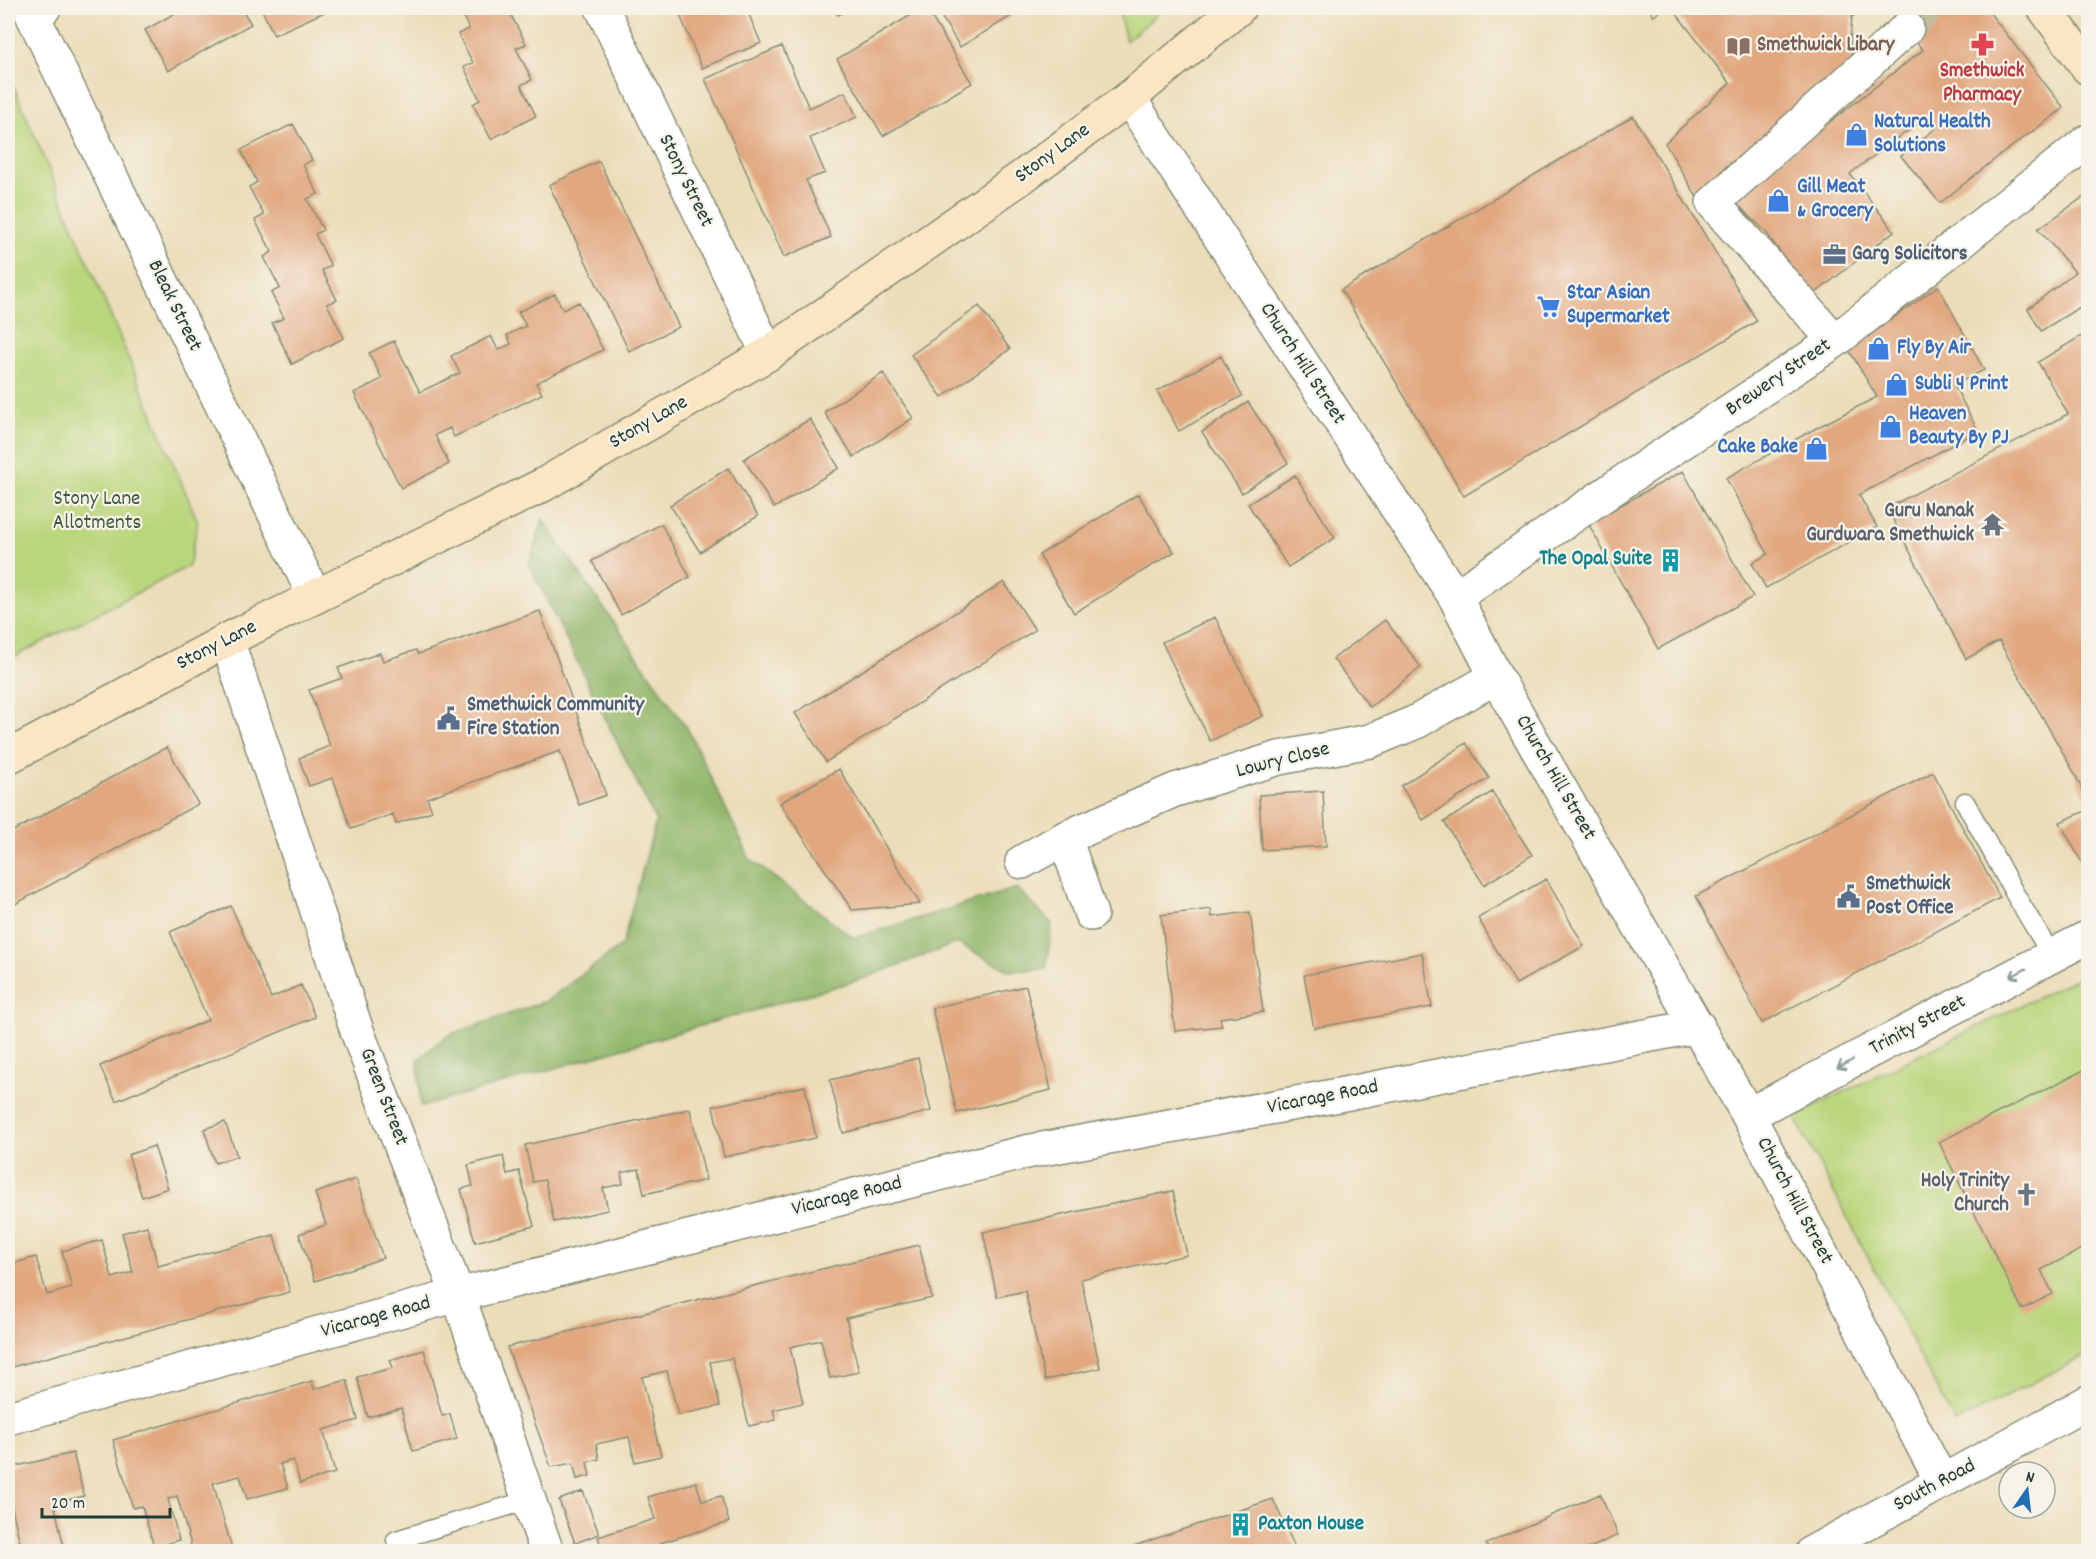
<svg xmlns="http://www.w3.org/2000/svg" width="2096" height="1559" font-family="Dekko,sans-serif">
<rect width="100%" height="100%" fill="#f7f3e8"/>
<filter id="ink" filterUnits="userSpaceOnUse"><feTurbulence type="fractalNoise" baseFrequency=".0167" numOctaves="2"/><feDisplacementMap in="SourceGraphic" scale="12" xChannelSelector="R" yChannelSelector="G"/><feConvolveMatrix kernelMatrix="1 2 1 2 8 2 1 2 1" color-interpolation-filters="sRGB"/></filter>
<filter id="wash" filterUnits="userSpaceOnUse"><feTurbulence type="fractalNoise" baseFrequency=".008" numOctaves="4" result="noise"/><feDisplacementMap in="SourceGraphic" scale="24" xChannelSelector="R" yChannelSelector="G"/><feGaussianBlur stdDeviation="1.35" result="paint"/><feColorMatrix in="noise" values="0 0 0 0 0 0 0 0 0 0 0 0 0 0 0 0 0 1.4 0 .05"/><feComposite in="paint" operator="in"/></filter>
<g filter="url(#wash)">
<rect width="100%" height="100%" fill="#ecddb9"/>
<path fill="#bad67c" stroke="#6c8a58" stroke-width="1.5" d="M1118 8H1165L1126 41Z
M8 73 198 522 189 566 8 660Z
M2088 973V1354L1955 1423 1794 1116Z"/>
<path fill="#93b76c" stroke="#597a50" stroke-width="1.5" d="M543 520 688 730 750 859 854 938 1017 888 1052 924 1046 969 1010 971 957 943 865 978 421 1107 418 1060 446 1036 546 1001 622 945 656 821 529 564Z"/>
<g id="blocks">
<path fill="#e1a77f" d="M184 8H241L251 24 168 71 145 30Z
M261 8H333L274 35Z
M459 8H521L510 13 526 44 516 48 532 80 521 85 536 116 491 139 473 104 480 100 464 67 473 63 458 34 469 29Z
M677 8H746L761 43 702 68Z
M833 8H852L838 15Z
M923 8H926L972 83 883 136 837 59Z
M936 8H1019L1020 11 960 47Z
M1648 8H1664L1654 16Z
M1672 8H1864L1852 17 1850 39 1852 64 1800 112 1725 167 1699 201 1665 143 1730 83Z
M1890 8H1986L2064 108 1995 159 1940 203 1901 156 1936 128 1927 117 1856 169 1850 174 1894 231 1812 296 1765 231 1731 198 1923 50Z
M782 46 809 108 845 92 857 117 810 138 825 173 806 180 831 237 784 257 705 79Z
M1633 116 1757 321 1464 496 1341 290Z
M293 124 312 160 303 165 318 194 307 199 323 230 315 234 331 266 322 270 337 300 327 304 344 338 292 364 272 323 284 318 271 293 280 288 264 257 272 252 255 220 264 215 249 187 257 182 241 150Z
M599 161 679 327 629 351 549 185Z
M2088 194V302L2041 331 2028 309 2075 272 2038 229Z
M1938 286 1984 370 1954 385 1978 431 1859 495 1877 527 1766 588 1752 563 1768 554 1726 478 1820 426 1877 397 1849 350Z
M555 294 563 310 579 302 603 350 536 383 542 394 454 437 450 428 435 435 449 464 401 488 354 393 382 379 369 353 394 341 420 392 460 373 451 356 491 336 498 350 511 344 507 335 526 326 518 312Z
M979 306 1010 349 942 397 911 355Z
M2088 332V804L2076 776 1999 641 1966 659 1887 508 2068 414 2038 362Z
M1221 356 1242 396 1179 431 1157 391Z
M883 373 913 418 854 457 824 412Z
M1248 402 1288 463 1242 493 1202 432Z
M810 419 839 468 774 508 744 459Z
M728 468 758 516 700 552 670 505Z
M1683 471 1753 597 1658 649 1588 523Z
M1295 475 1335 538 1288 567 1248 504Z
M1138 494 1174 552 1074 613 1039 555Z
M661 524 690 577 621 615 592 561Z
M1004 582 1035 630 826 762 795 713Z
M540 611 606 795 579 805 560 751 427 798 432 811 396 824 393 814 351 829 333 778 309 786 299 758 330 746 309 690 342 678 338 668 380 653 383 661 416 650 418 654Z
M1215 617 1263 716 1210 741 1162 642Z
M1385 620 1421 667 1370 707 1333 659Z
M1466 743 1489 778 1423 820 1401 786Z
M167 747 198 804 8 908V834Z
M839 769 920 904 852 910 780 803Z
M1933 772 2000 898 1762 1023 1696 896Z
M1323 791 1326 846 1262 850 1259 795Z
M1492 792 1532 855 1484 885 1444 822Z
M2088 810V874L2060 822Z
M1546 879 1584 946 1516 984 1478 918Z
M231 906 271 998 301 985 315 1017 116 1101 100 1066 208 1020 170 932Z
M1211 909 1212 917 1250 912 1263 1012 1220 1018 1222 1026 1175 1031 1161 915Z
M1422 953 1432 1007 1314 1028 1304 975Z
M1026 986 1051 1090 957 1113 932 1008Z
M918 1058 931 1111 843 1133 830 1080Z
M2088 1068V1246L2041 1270 2053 1294 2022 1309 1939 1142Z
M805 1086 816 1138 724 1157 713 1106Z
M690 1109 706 1180 644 1194 639 1169 621 1173 623 1184 603 1188 608 1210 554 1222 545 1180 533 1182 525 1145Z
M225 1122 237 1156 215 1163 204 1129Z
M154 1146 168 1188 142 1197 128 1155Z
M503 1156 507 1174 519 1171 534 1226 475 1242 461 1189 473 1186 468 1165Z
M356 1179 383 1258 315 1281 299 1234 326 1225 315 1193Z
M1173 1191 1187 1255 1081 1279 1100 1368 1045 1380 1025 1291 997 1297 983 1232Z
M147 1226 158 1266 274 1235 290 1292 8 1368V1265L36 1257 47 1295 72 1288 62 1251 102 1240 112 1278 133 1272 122 1233Z
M919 1245 932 1298 846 1318 859 1372 830 1378 821 1340 790 1347 803 1403 773 1410 776 1420 749 1426 732 1358 710 1362 720 1406 678 1415 667 1371 642 1377 661 1456 635 1462 629 1437 596 1444 599 1459 587 1462 590 1476 577 1479 573 1463 551 1467 507 1347Z
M424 1350 442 1416 450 1414 457 1439 413 1451 401 1408 368 1417 357 1377 393 1368 390 1360Z
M347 1380 358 1420 323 1430 335 1473 300 1483 293 1460 280 1464 288 1488 247 1499 240 1476 213 1483 233 1552H193L177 1496 168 1499 179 1540 154 1547 142 1506 133 1508 113 1440 312 1381 314 1389Z
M73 1453 84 1496 54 1503 65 1552H22L8 1490V1468Z
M696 1482 702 1501 721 1496 729 1522 660 1543 663 1552H603L598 1537 655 1519 648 1497Z
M583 1491 599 1534 575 1543 559 1500Z
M1600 1494 1618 1535 1581 1552H1490L1486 1544Z
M1273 1499 1297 1552H1119V1551Z"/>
</g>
</g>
<g filter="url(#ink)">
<use href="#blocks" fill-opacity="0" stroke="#868d76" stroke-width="1.5"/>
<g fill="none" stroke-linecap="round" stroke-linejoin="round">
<path stroke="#c3bd9e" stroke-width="33" stroke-dasharray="33 16" stroke-linecap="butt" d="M1907 28 1927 8"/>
<defs>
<path id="lane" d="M1965 802 2016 896 2052 956
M396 1540 529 1500"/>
<path id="street" d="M44 8 32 14 315 597
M602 8 768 354
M1129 98 1455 597 1496 677 1748 1115 1942 1482
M1835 341 1713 203 1907 28
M1455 597 1633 475 1835 341 2088 141
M227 640 357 1031 458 1295 547 1552
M1065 838 1091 914
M1022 862 1065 838 1175 790 1279 758 1370 741 1416 722 1496 677
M1748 1115 2088 937
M8 1418 458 1295 1026 1152 1302 1102 1698 1026
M1813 1552 2088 1402"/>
<path id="secondary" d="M2044 8 2088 68
M8 757 227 640 543 485 768 354 1022 177 1129 98 1239 8"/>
</defs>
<use href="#lane" stroke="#868d76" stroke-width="21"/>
<use href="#street" stroke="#868d76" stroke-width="36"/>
<use href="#secondary" stroke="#868d76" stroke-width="36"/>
<use href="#lane" stroke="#fff" stroke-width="18"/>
<use href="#street" stroke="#fff" stroke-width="33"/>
<use href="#secondary" stroke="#fbe6c4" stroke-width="33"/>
</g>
<defs><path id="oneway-shaft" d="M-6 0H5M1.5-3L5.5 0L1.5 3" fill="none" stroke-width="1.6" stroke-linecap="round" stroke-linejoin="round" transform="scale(1.5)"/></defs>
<g stroke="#8f9e9a">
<use href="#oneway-shaft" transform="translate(2018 973) rotate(152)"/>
<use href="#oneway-shaft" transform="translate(1845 1064) rotate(152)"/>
</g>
</g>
<defs>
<symbol id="pharmacy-bare" viewBox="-9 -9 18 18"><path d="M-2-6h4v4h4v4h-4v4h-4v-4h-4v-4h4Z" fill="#e0444e" stroke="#f7f3e8" stroke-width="2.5" paint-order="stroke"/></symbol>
<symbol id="library-bare" viewBox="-9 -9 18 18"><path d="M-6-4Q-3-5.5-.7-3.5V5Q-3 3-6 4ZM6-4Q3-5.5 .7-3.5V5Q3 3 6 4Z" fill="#8d6e63" stroke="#f7f3e8" stroke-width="2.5" paint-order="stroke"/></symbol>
<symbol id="shop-bare" viewBox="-9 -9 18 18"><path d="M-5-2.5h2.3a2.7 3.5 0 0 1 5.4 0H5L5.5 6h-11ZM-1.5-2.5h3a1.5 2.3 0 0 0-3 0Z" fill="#3f7fe0" stroke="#f7f3e8" stroke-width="2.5" paint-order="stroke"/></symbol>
<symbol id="office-bare" viewBox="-9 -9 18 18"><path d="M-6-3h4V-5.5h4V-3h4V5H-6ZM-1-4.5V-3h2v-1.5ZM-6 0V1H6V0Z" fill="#5c6f8a" stroke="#f7f3e8" stroke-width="2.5" paint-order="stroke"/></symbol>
<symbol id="supermarket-bare" viewBox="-9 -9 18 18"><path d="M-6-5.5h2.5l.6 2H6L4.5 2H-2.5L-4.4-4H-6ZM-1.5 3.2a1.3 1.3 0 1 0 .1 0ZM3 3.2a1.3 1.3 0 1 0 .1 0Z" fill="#3f7fe0" stroke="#f7f3e8" stroke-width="2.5" paint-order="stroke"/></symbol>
<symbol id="temple-bare" viewBox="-9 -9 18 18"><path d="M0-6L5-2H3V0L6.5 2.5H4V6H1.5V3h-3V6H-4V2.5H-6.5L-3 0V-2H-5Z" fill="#6b7280" stroke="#f7f3e8" stroke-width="2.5" paint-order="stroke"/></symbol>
<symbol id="building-bare" viewBox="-9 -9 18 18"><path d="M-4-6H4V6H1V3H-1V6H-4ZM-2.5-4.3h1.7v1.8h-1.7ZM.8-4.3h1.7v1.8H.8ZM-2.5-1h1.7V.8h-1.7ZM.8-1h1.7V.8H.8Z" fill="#0f9aa8" stroke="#f7f3e8" stroke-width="2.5" paint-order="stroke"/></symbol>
<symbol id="civic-bare" viewBox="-9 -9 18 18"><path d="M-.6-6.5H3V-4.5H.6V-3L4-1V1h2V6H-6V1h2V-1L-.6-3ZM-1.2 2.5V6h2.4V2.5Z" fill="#5c6f8a" stroke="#f7f3e8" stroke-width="2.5" paint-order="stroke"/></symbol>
<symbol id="church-bare" viewBox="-9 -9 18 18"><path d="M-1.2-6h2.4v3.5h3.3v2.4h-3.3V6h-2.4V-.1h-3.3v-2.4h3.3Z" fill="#6b7280" stroke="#f7f3e8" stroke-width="2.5" paint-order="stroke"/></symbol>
</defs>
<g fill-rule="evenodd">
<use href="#pharmacy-bare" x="1966" y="28" width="33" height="33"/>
<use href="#library-bare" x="1722" y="30" width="33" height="33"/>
<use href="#shop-bare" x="1840" y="118" width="33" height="33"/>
<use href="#shop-bare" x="1762" y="184" width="33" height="33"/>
<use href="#office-bare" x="1818" y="238" width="33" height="33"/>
<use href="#supermarket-bare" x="1532" y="290" width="33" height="33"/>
<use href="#shop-bare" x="1862" y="332" width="33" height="33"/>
<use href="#shop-bare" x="1880" y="368" width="33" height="33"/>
<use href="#shop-bare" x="1874" y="410" width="33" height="33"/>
<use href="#shop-bare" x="1800" y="432" width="33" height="33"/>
<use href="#temple-bare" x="1976" y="508" width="33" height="33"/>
<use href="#building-bare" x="1654" y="544" width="33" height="33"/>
<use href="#civic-bare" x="432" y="702" width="33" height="33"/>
<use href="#civic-bare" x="1832" y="880" width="33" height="33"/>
<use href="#church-bare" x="2010" y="1178" width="33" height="33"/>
<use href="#building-bare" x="1224" y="1508" width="33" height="33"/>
</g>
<g text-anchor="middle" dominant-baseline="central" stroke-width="4.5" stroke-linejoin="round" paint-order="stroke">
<g font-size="21" font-weight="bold" fill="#785e54" stroke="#f7f3e8" text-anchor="start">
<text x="1757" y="46">Smethwick Libary</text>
</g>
<g font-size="21" font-weight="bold" fill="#be3a42" stroke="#f7f3e8">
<text x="1982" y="72">Smethwick<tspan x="1982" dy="24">Pharmacy</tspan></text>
</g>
<g font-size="21" font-weight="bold" fill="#366cbe" stroke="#f7f3e8" text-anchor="start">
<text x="1874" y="123">Natural Health<tspan x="1874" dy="24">Solutions</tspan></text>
<text x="1797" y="188">Gill Meat<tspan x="1797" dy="24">&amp; Grocery</tspan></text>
<text x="1567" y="294">Star Asian<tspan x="1567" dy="24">Supermarket</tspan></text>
<text x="1897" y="349">Fly By Air</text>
<text x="1915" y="385">Subli 4 Print</text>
<text x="1909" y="415">Heaven<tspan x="1909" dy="24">Beauty By PJ</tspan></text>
<text x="1798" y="448" text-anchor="end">Cake Bake</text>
</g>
<g font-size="21" fill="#1f3d34" stroke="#f7f3e8">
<text transform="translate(1053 154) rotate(-36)">Stony Lane</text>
<text transform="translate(685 181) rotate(64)">Stony Street</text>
<text transform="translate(174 306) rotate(64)">Bleak Street</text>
<text transform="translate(1302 364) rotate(57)">Church Hill Street</text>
<text transform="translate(1779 378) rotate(-34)">Brewery Street</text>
<text transform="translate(649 423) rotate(-30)">Stony Lane</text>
<text transform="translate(217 646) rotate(-27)">Stony Lane</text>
<text transform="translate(1283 761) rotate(-14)">Lowry Close</text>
<text transform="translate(1555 778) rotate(60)">Church Hill Street</text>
<text transform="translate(1918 1026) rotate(-28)">Trinity Street</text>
<text transform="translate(383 1097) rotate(69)">Green Street</text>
<text transform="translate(1323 1098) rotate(-11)">Vicarage Road</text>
<text transform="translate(847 1197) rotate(-14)">Vicarage Road</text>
<text transform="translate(1794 1201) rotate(62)">Church Hill Street</text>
<text transform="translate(376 1318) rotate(-15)">Vicarage Road</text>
<text transform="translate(1935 1486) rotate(-28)">South Road</text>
</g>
<g font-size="21" font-weight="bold" fill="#4e5e75" stroke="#f7f3e8" text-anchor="start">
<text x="1852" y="255">Garg Solicitors</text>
<text x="467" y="706">Smethwick Community<tspan x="467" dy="24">Fire Station</tspan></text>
<text x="1866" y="885">Smethwick<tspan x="1866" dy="24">Post Office</tspan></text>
</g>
<g font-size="21" fill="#3e5c42" stroke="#f7f3e8">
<text x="97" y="500">Stony Lane<tspan x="97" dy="24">Allotments</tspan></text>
</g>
<g font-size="21" font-weight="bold" fill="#5b616d" stroke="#f7f3e8" text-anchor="end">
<text x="1974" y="512">Guru Nanak<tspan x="1974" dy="24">Gurdwara Smethwick</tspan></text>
<text x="2009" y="1182">Holy Trinity<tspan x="2009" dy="24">Church</tspan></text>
</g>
<g font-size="21" font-weight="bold" fill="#0d838f" stroke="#f7f3e8" text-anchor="end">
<text x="1652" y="560">The Opal Suite</text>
<text x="1258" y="1525" text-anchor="start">Paxton House</text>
</g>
</g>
<rect width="2096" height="1559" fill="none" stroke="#f7f3e8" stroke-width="30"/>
<g transform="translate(2027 1490) rotate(14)"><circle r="28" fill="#f7f3e8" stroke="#a1aaa0" stroke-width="1.5"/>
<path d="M0-4.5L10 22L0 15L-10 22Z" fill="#1f6fb2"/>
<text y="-9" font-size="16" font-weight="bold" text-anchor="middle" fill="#1f3d34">N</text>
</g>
<path d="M42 1508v9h128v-9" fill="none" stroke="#1f3d34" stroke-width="3"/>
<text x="51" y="1508" font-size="18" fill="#1f3d34" stroke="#f7f3e8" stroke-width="4.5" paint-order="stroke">20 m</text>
</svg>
